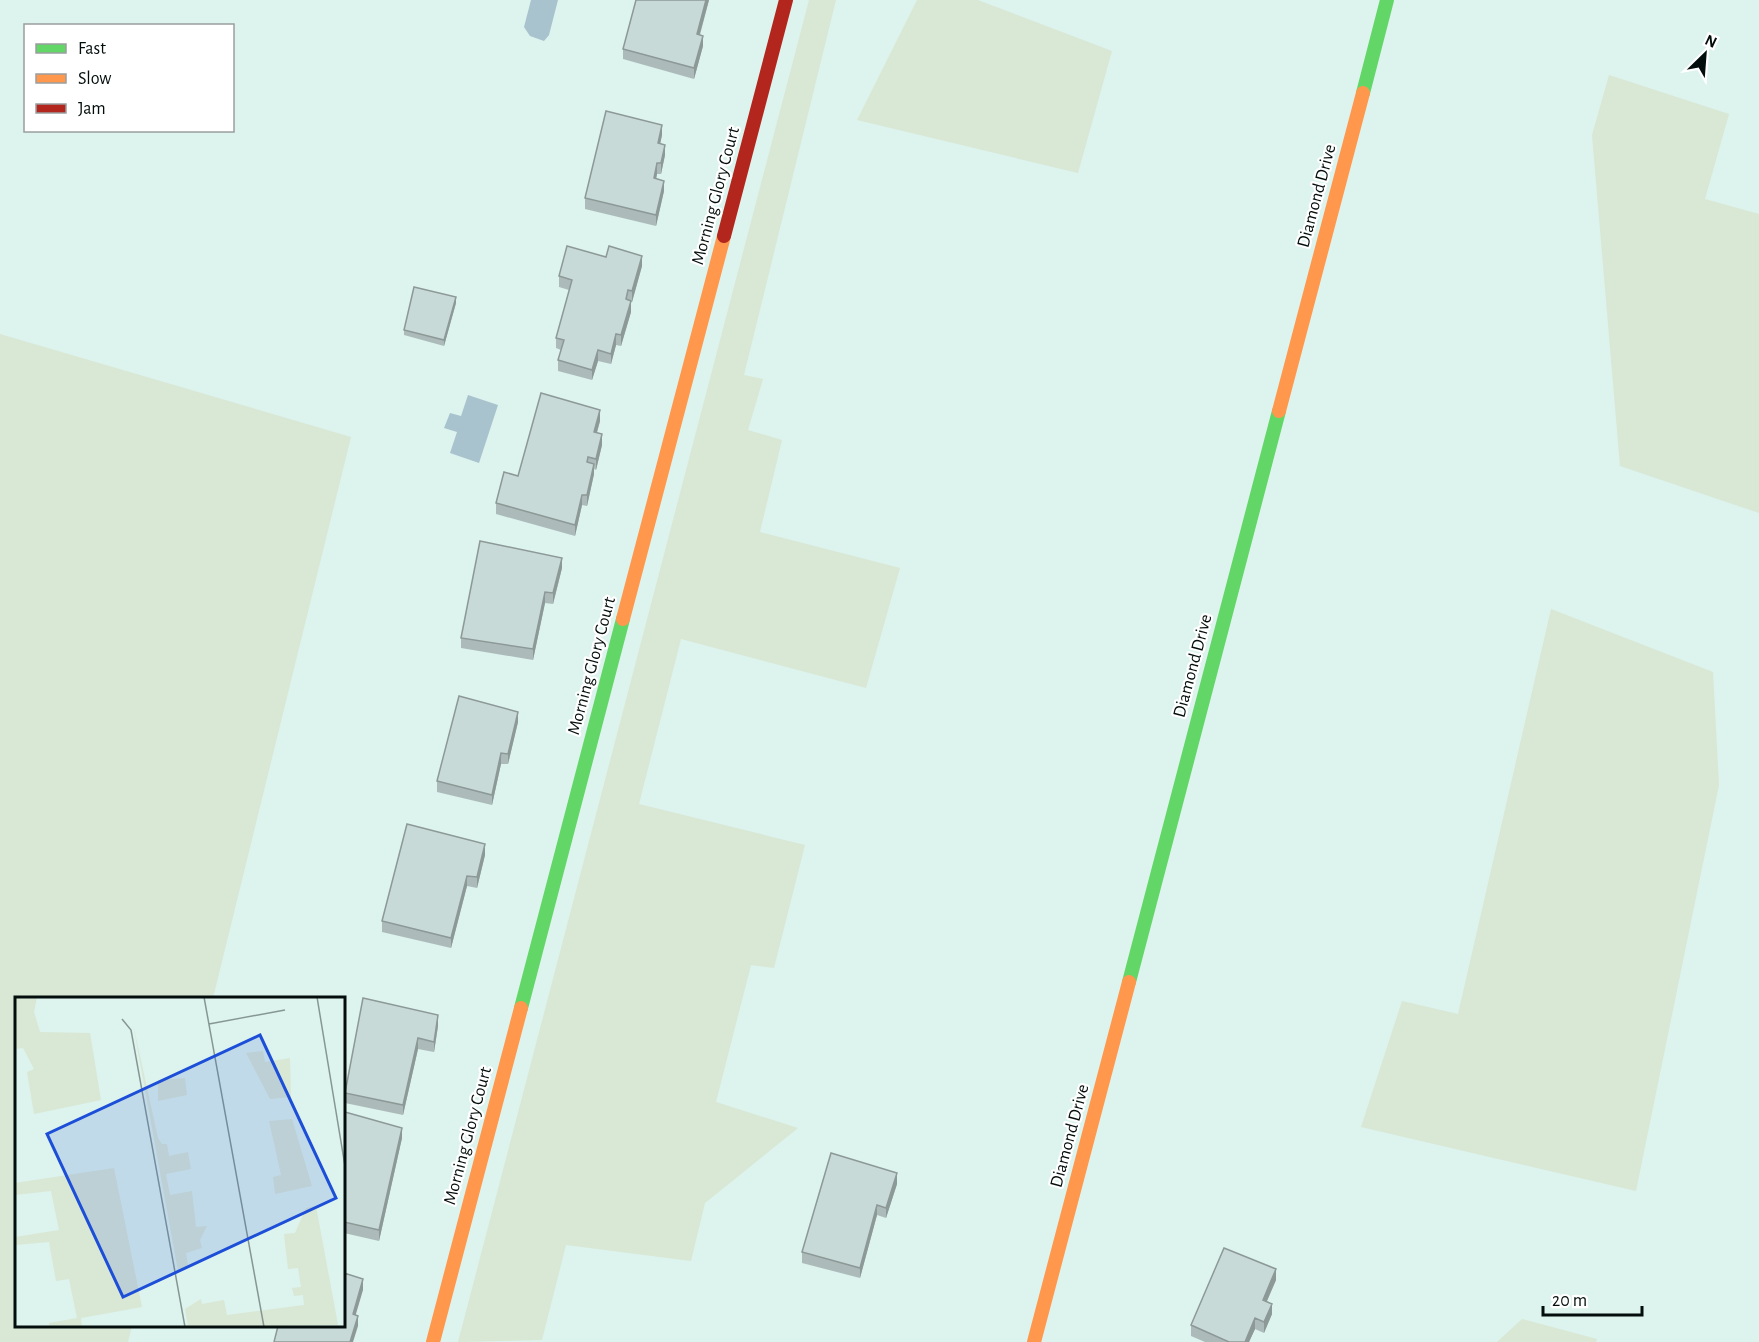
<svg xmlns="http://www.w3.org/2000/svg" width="1759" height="1342" font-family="'Alegreya Sans',sans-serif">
<rect width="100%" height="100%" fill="#ddf3ed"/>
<path fill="#d9e7d5" d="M809 0H836L744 375 763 379 748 430 782 440 760 532 900 568 866 688 681 639 639 804 805 845 774 968 751 965 716 1102 798 1128 705 1203 691 1261 566 1245 542 1340 458 1342Z
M917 0H978L1112 51 1078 173 857 120Z
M1609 75 1729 114 1705 199 1759 214V513L1620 466 1592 135Z
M0 334 351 437 213 998H16V1326H132L128 1342H0Z
M1551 609 1713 672 1719 785 1636 1191 1361 1127 1402 1001 1458 1014Z
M1522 1319 1597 1339 1596 1342H1497Z"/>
<path fill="#a8c2ce" d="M531 0H558L549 35 544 41 530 36 524 27Z
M468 395 498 405 479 463 450 453 457 432 444 428 450 413 461 416Z"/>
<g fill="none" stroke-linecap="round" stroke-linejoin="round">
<path stroke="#63d668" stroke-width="14" d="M1363 93 1387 0
M1129 982 1279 411
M521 1008 623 619"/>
<path stroke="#ff974d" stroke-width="14" d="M1279 411 1363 93
M623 619 724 236
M433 1342 521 1008
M1034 1342 1129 982"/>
<path stroke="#b3261e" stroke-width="14" d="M724 236 786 0"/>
</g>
<path fill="#acbbba" d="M709 0 700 35 703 46 694 79 623 59V49Z
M662 135 660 144 665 155 661 174H657L656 179 664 191 656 226 585 209V198Z
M606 257 642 266 632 302H631V312L621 346 616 345 611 364 598 361 592 380 558 371V360L561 350 556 348V338L569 290 559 287V276Z
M456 303 444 346 404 335V330Z
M600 421 597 433 602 445 596 470 594 469V474L587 506 582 505 575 536 496 514V503L518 476Z
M562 568 553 604 545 603 533 660 461 648V638Z
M518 722 508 764H501L492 805 437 792V781Z
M485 855 477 888 467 886 451 948 382 932V921Z
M363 998 438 1026 434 1052 418 1049 403 1115 345 1103V1093Z
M344 1120 402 1138 379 1241 344 1233Z
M897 1184 886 1218 877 1215 860 1278 802 1263V1252Z
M1276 1280 1267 1301 1272 1314 1264 1333 1255 1329 1249 1342H1205L1191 1336V1325Z"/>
<path fill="#8c9997" d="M706 0H709L697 44V34Z
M703 36V46L694 79V68Z
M662 125V135L658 154V143Z
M665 145V155L661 174V163Z
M657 163V174L654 189V178Z
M664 181V191L656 226V215Z
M642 256V266L632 302V291Z
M456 297V303L444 346V340Z
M631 301V312L621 346V335Z
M616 334V345L611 364V354Z
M598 350V361L592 380V370Z
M600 410V421L594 442V432Z
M602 434V445L596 470V459Z
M594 464V474L587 506V495Z
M582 495V505L575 536V525Z
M562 558V568L553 604V593Z
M545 592V603L533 660V649Z
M518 712V722L508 764V754Z
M501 753V764L492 805V795Z
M485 844V855L477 888V877Z
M467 876V886L451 948V938Z
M438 1015V1026L434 1052V1042Z
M418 1038V1049L403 1115V1105Z
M402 1128V1138L379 1241V1230Z
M897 1173V1184L886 1218V1208Z
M877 1205V1215L860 1278V1268Z
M1276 1269V1280L1263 1310V1300Z
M363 1279V1290L353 1324V1314Z
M1272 1304V1314L1264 1333V1322Z
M358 1316V1326L353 1342H350Z
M1255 1318V1329L1249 1342H1245Z"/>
<path fill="#c8dad8" stroke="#8c9997" stroke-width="1.5" d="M636 0H706L697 34 703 36 694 68 623 49Z
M606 111 662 125 658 143 665 145 661 163H657L654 178 664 181 656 215 585 198Z
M567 246 606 257 609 246 642 256 632 291 628 290 626 299 631 301 621 335 616 334 611 354 598 350 592 370 558 360 564 340 556 338 572 280 559 276Z
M414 287 456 297 444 340 404 330Z
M541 393 600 410 594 432 602 434 596 459 588 457 587 462 594 464 587 495H582L575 525 496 503 504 472 518 476Z
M480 541 562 558 553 593 545 592 533 649 461 638Z
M459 696 518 712 508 754 501 753 492 795 437 781Z
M407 824 485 844 477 877 467 876 451 938 382 921Z
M363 998 438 1015 434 1042 418 1038 403 1105 345 1093Z
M345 1112 402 1128 379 1230 344 1222V1120Z
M831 1153 897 1173 886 1208 877 1205 860 1268 802 1252Z
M1224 1248 1276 1269 1263 1300 1272 1304 1264 1322 1255 1318 1245 1342H1229L1191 1325Z
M344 1273 363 1279 353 1314 358 1316 350 1342H274L278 1326H344Z"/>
<g text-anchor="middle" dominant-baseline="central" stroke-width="4.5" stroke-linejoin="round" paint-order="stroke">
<g font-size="18" fill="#030e0c" stroke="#fff">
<text transform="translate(716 196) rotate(-75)">Morning Glory Court</text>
<text transform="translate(1317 196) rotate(-75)">Diamond Drive</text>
<text transform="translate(592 666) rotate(-75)">Morning Glory Court</text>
<text transform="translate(1193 666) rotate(-75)">Diamond Drive</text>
<text transform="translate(468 1136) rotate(-75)">Morning Glory Court</text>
<text transform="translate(1070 1136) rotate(-75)">Diamond Drive</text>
</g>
</g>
<g transform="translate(15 997)">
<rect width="330" height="330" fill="#ddf3ed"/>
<path d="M0 0H22L19 15 25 35 75 36 86 103 19 117 12 75 19 72 8 51 0 52ZM118 27 143 141 147 147H152L154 159 173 155 176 172 151 177 155 198 177 194 181 230 192 229 185 243 187 251 171 256 173 269 163 274ZM248 54 250 65 275 61 276 100 255 102 231 56ZM170 81 172 98 143 104V83ZM277 122 297 189 260 197 258 180 266 178 254 124ZM99 171 127 310 66 321 67 330H35L34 326 62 321 54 282 41 284 34 245 0 248V240L44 233 36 194 0 198V186ZM301 209 323 328 173 330 170 312 186 302 187 307 209 303 212 318 289 308 288 298 279 299 277 291 286 290 283 271 273 272 269 237 280 236 291 211Z" fill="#d9e7d5"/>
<path fill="none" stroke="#869793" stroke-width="1.5" d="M189 0 249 330M302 0 330 169M107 22 116 33 170 330M194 27 270 13"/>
<path fill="#1d4ed8" fill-opacity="0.15" stroke="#1d4ed8" stroke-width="3" d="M245 38 321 201 108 300 32 137Z"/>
<rect width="330" height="330" fill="none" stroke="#030e0c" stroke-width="3"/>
</g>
<rect x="24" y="24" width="210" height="108" fill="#ffffff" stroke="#9a9f9e" stroke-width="1.5"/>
<rect x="36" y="44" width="30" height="9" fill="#63d668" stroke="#9a9f9e" stroke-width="1.5"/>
<text x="78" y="54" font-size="18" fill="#030e0c">Fast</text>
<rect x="36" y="74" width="30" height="9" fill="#ff974d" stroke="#9a9f9e" stroke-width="1.5"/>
<text x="78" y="84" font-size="18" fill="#030e0c">Slow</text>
<rect x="36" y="104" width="30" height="9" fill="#b3261e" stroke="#9a9f9e" stroke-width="1.5"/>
<text x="78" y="114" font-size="18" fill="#030e0c">Jam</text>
<g transform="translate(1705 54) rotate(25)" stroke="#ffffff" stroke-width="4.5" paint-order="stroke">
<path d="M0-4.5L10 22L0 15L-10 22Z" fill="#030e0c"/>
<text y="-9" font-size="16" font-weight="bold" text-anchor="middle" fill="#030e0c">N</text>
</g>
<path d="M1543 1306v9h99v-9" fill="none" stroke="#030e0c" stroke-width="3"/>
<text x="1552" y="1306" font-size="18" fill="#030e0c" stroke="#ffffff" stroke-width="4.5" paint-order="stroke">20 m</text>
</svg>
